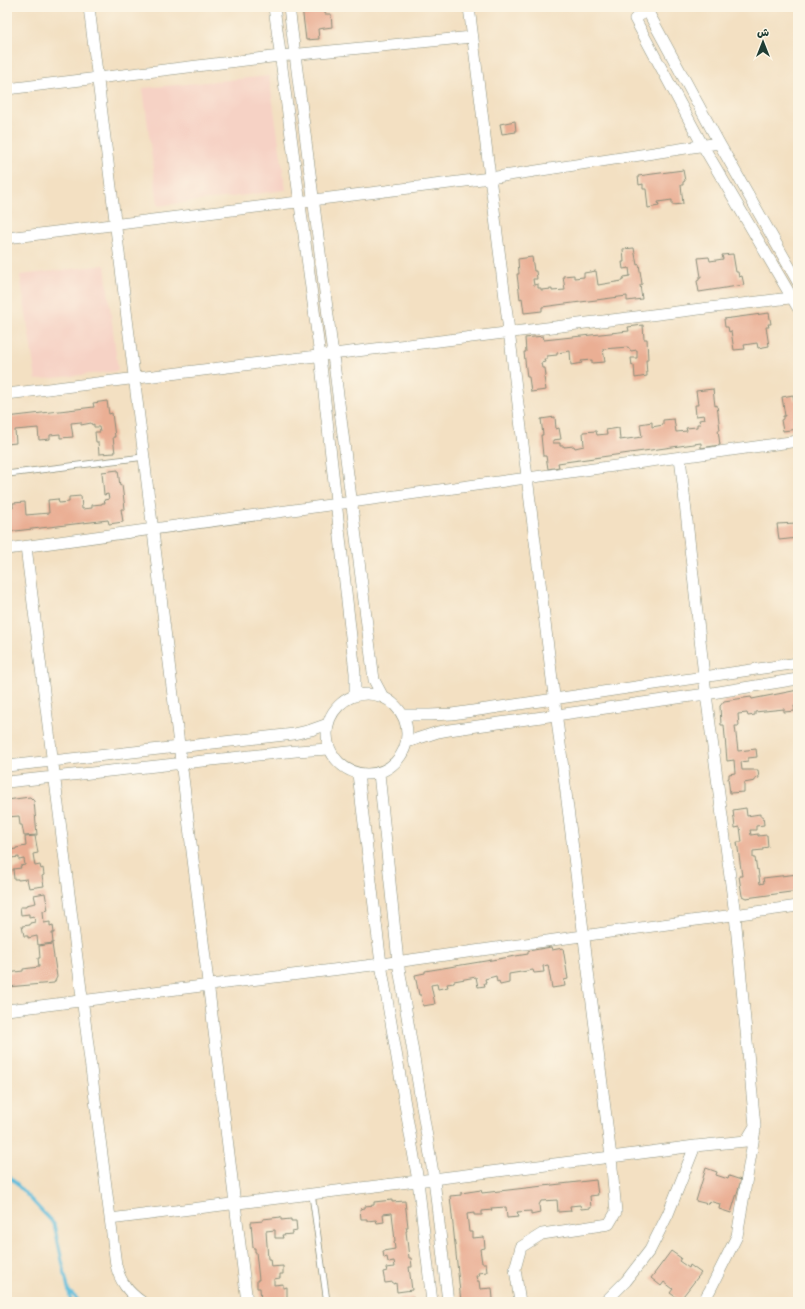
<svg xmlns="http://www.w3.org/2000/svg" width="805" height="1309" font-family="Delius,'Playpen Sans Arabic',sans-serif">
<rect width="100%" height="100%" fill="#fcf5e5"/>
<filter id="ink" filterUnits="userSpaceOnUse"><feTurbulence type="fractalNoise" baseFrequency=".025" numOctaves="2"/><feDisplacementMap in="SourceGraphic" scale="8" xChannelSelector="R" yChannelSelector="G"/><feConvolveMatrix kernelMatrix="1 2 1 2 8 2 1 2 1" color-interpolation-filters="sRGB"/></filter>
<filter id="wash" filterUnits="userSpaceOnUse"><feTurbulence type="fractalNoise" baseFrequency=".012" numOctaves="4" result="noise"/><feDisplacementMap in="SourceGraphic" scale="16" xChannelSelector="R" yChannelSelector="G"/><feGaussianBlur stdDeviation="0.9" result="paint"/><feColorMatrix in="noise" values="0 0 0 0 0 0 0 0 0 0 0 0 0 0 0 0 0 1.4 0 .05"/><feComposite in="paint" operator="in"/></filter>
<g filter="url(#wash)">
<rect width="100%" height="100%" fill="#f3e0c2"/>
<path fill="#f6d2c5" d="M269 76 286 190 158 206 143 88Z
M105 265 118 371 36 380 20 275Z"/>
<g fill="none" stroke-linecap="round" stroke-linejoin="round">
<path stroke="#5fbddd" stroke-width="3" d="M7 1174 54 1224 71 1302
M69 1291 80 1302"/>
</g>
<g id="blocks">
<path fill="#eaaf94" d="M302 7H325V14H331L332 27 318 29 319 39 306 40Z
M515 121 516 132 502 134 500 124Z
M683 170 685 181 683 182V185H681L683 204 672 205V200L658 202 659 206 648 208 646 189H643V184L639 185 638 176Z
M634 248 637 265 639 264 642 284 640 285 642 299 627 301V296L542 307V311L524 313 522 298 520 299 517 274H519L518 259 532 257 534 271H536L537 279H533L534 285 538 284V288H541V290L552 289V291L565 290 563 276 574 275V278L584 277V273L596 271 598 285 622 281 624 277 630 276 629 268 623 269 622 262H624L623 249Z
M733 254 736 272H738L739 277 742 276 744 285 699 292 697 281 699 280V277H701L698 258 709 257 710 261 723 259 722 255Z
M769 313 771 324H768L769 327H766L769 346 758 348 757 343 744 345 745 349 734 350 731 331 729 332 728 327H725L724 319Z
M643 325 644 339H647L648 360H646L647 376 635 378 634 365 632 366 631 358H637V350L631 351 628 347 603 349 605 362 592 363V360L581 361 582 363 571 365 570 351 557 353V355L547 356V359H544L545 362 541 363 542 368H545L546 376 544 377 546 390 531 392 529 377H527L524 352H526L525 338 543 336 544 340 629 331 628 327Z
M713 389 715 406 717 405 720 430H718L720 445 701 448V443L558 463 559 467 548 469 546 456H543L541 435H543L541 419 555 417 556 429 559 428 561 439 553 440V443H560V446H564V447L574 446 575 448 584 446 583 432 596 431 597 435 607 434 606 430 619 428 620 440 642 437 640 424 652 422V427L663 425V420L674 419 676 432 687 431 686 428 697 427V424H700L699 420 705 419 704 415 696 416 695 405H698L696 391Z
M793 395 794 400 798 399V429L783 431 781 420 783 419V416H785L782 397Z
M107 401 109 414 112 413 115 437H113L115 453 99 454 98 442H96L95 432H100L99 427H94V424L92 425 91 423 81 425V422L71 423 73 437 60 438V434L50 435V439L39 440 38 428 15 430 16 443 7 444V417L94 407 93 403Z
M118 470 120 486 122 485 125 509H121L123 522 109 524 108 520 7 532V509L13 508V503L25 502 26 515 49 513 48 500 58 499 59 503 69 502V497L81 496 82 509 92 508V505L102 504V503H105L104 500 109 499 108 494 104 495 102 472Z
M796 523 798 538 779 540 777 524Z
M798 690V705L794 706 795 711 784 712V709L755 712V715L748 716 747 713 738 714 739 726H735L738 751 756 749 757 757 748 758V761L741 762 742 770H758L759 778 755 779V781L744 783V792L730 793 728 778H729V774L735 773 734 760 727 761 724 725H721L720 706 724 701 751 697 752 699Z
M30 797 34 801 37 835 24 836 22 825H20L19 816 7 817V800Z
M746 808 747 816 760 814V816H763L764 825 756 826V830H750L751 835 758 834V836L767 835 768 847 763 848V850L753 851V858H755L757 870 758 869 760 884 764 883 763 878 798 874V891L746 898 742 896 739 876H742L737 842H742L740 827 735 828 733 810Z
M35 836 38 853 33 854 35 866 40 865 41 869 43 868 44 875 42 876 44 886 29 888 27 879 18 880V879H14L13 869 21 868 20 866 25 865 24 859 19 860V857L11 858 10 850 16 849V848L26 846 25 837Z
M45 893 48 910 43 911 44 923 50 922V926L53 925 54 933H52L53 943 38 945 37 936 28 938V936H24L22 926 30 925V923L35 922 34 916 29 917V914L21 915 20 907H26V905L36 903 34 895Z
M52 944 57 977 54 983 7 987V973L23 971V969L39 967 38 958H40L39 946Z
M551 947 552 950 563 948 568 979 564 980 565 986 552 988 548 965 543 966 544 972 534 973 533 970 509 974V983L500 985 499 981 497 982 496 976 485 979 486 983H484L485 986 478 987 476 977 454 981V983L447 984 448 987 438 989 437 984 431 985 435 1004 423 1006 421 995H419L415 975 425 973V971L528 954V951Z
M706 1168 717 1172 716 1175 728 1179 729 1176 741 1180 731 1213 719 1209 720 1204 709 1201 708 1204 696 1201Z
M596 1180 598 1195 590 1196 591 1208 581 1209 580 1205 570 1206 571 1211 558 1212 557 1200 541 1201 539 1205 540 1213 531 1215V1211L517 1212 519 1217 507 1218 506 1207 491 1208 492 1210 482 1211V1215H474V1213L467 1214 469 1232H472V1238L484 1237 485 1248 480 1249 482 1263H486L487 1272 478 1273 479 1276H476L477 1281H479L480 1289 492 1288 493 1299 489 1300V1302H461L450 1196 461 1195V1193L481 1190 482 1193Z
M392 1200V1202L405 1201 408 1227H406L407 1231H406L409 1258H411L412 1267H409L412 1290 397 1292 396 1283 393 1284V1282L385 1283 383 1272 387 1271 386 1268 395 1267 394 1261 388 1262 387 1257 384 1258 383 1251 395 1249 394 1241H395L392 1213 383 1214 384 1222 377 1223 376 1220 367 1221V1219H361L360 1209 365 1208V1206L374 1205V1202Z
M281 1217V1220L291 1219V1221H296L297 1231 292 1232V1234L282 1235 283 1238H275V1230L266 1231 268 1259H270L271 1267 283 1266V1274H280V1278L274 1279V1285L283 1284V1288L287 1287V1298L279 1299 280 1301H277V1302H261L260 1288H257V1280H259L256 1252H255V1248H253L251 1222 263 1221V1219Z
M671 1251 681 1258 679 1261 689 1268 690 1265 701 1273 680 1300 670 1293 673 1289 664 1282 661 1286 651 1278Z
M413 1297V1302H399V1299Z"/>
</g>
</g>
<g filter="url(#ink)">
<use href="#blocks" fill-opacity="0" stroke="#898e7b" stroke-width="1"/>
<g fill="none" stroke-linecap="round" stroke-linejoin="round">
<defs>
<path id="lane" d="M7 474 144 457
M312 1194 327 1302"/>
<path id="street" d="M89 7 247 1302
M274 7 320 356 355 673V695
M289 7 374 680 383 697
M469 7 611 1157 616 1212 609 1224 542 1234 521 1247 515 1269 520 1302
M7 89 280 56 472 37
M7 238 490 178 719 143
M798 282 719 143 647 10 635 19 703 146 798 308
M7 394 798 297
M26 547C57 786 84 1026 116 1265 120 1282 128 1292 142 1302
M7 549 798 441
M327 734a40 40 0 1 1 80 0a40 40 0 1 1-80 0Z
M403 715H430L452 714 798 663
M407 742 438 732 449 730 706 694 798 679
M7 766 294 734 311 730 328 724
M379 773 398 962 434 1179 448 1302
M358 774 381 964 418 1181 432 1302
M7 782 296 751 329 749
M7 1010 381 964 798 906
M110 1219 611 1157 695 1146 746 1141 755 1126 735 915 706 694 680 457
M605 1302 626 1281 650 1250 668 1214 695 1146
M703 1302 710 1290 737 1236 755 1130"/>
</defs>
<use href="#lane" stroke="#898e7b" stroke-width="7"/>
<use href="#street" stroke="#898e7b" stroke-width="12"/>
<use href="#lane" stroke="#fff" stroke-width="5.5"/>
<use href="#street" stroke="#fff" stroke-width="11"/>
</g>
</g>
<rect width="805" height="1309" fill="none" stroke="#fcf5e5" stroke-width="24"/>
<g transform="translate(763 42)" stroke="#fcf5e5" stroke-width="3" paint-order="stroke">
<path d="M0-3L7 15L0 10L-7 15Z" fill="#1f3d34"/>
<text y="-6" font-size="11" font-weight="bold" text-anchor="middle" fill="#1f3d34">ش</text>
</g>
</svg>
